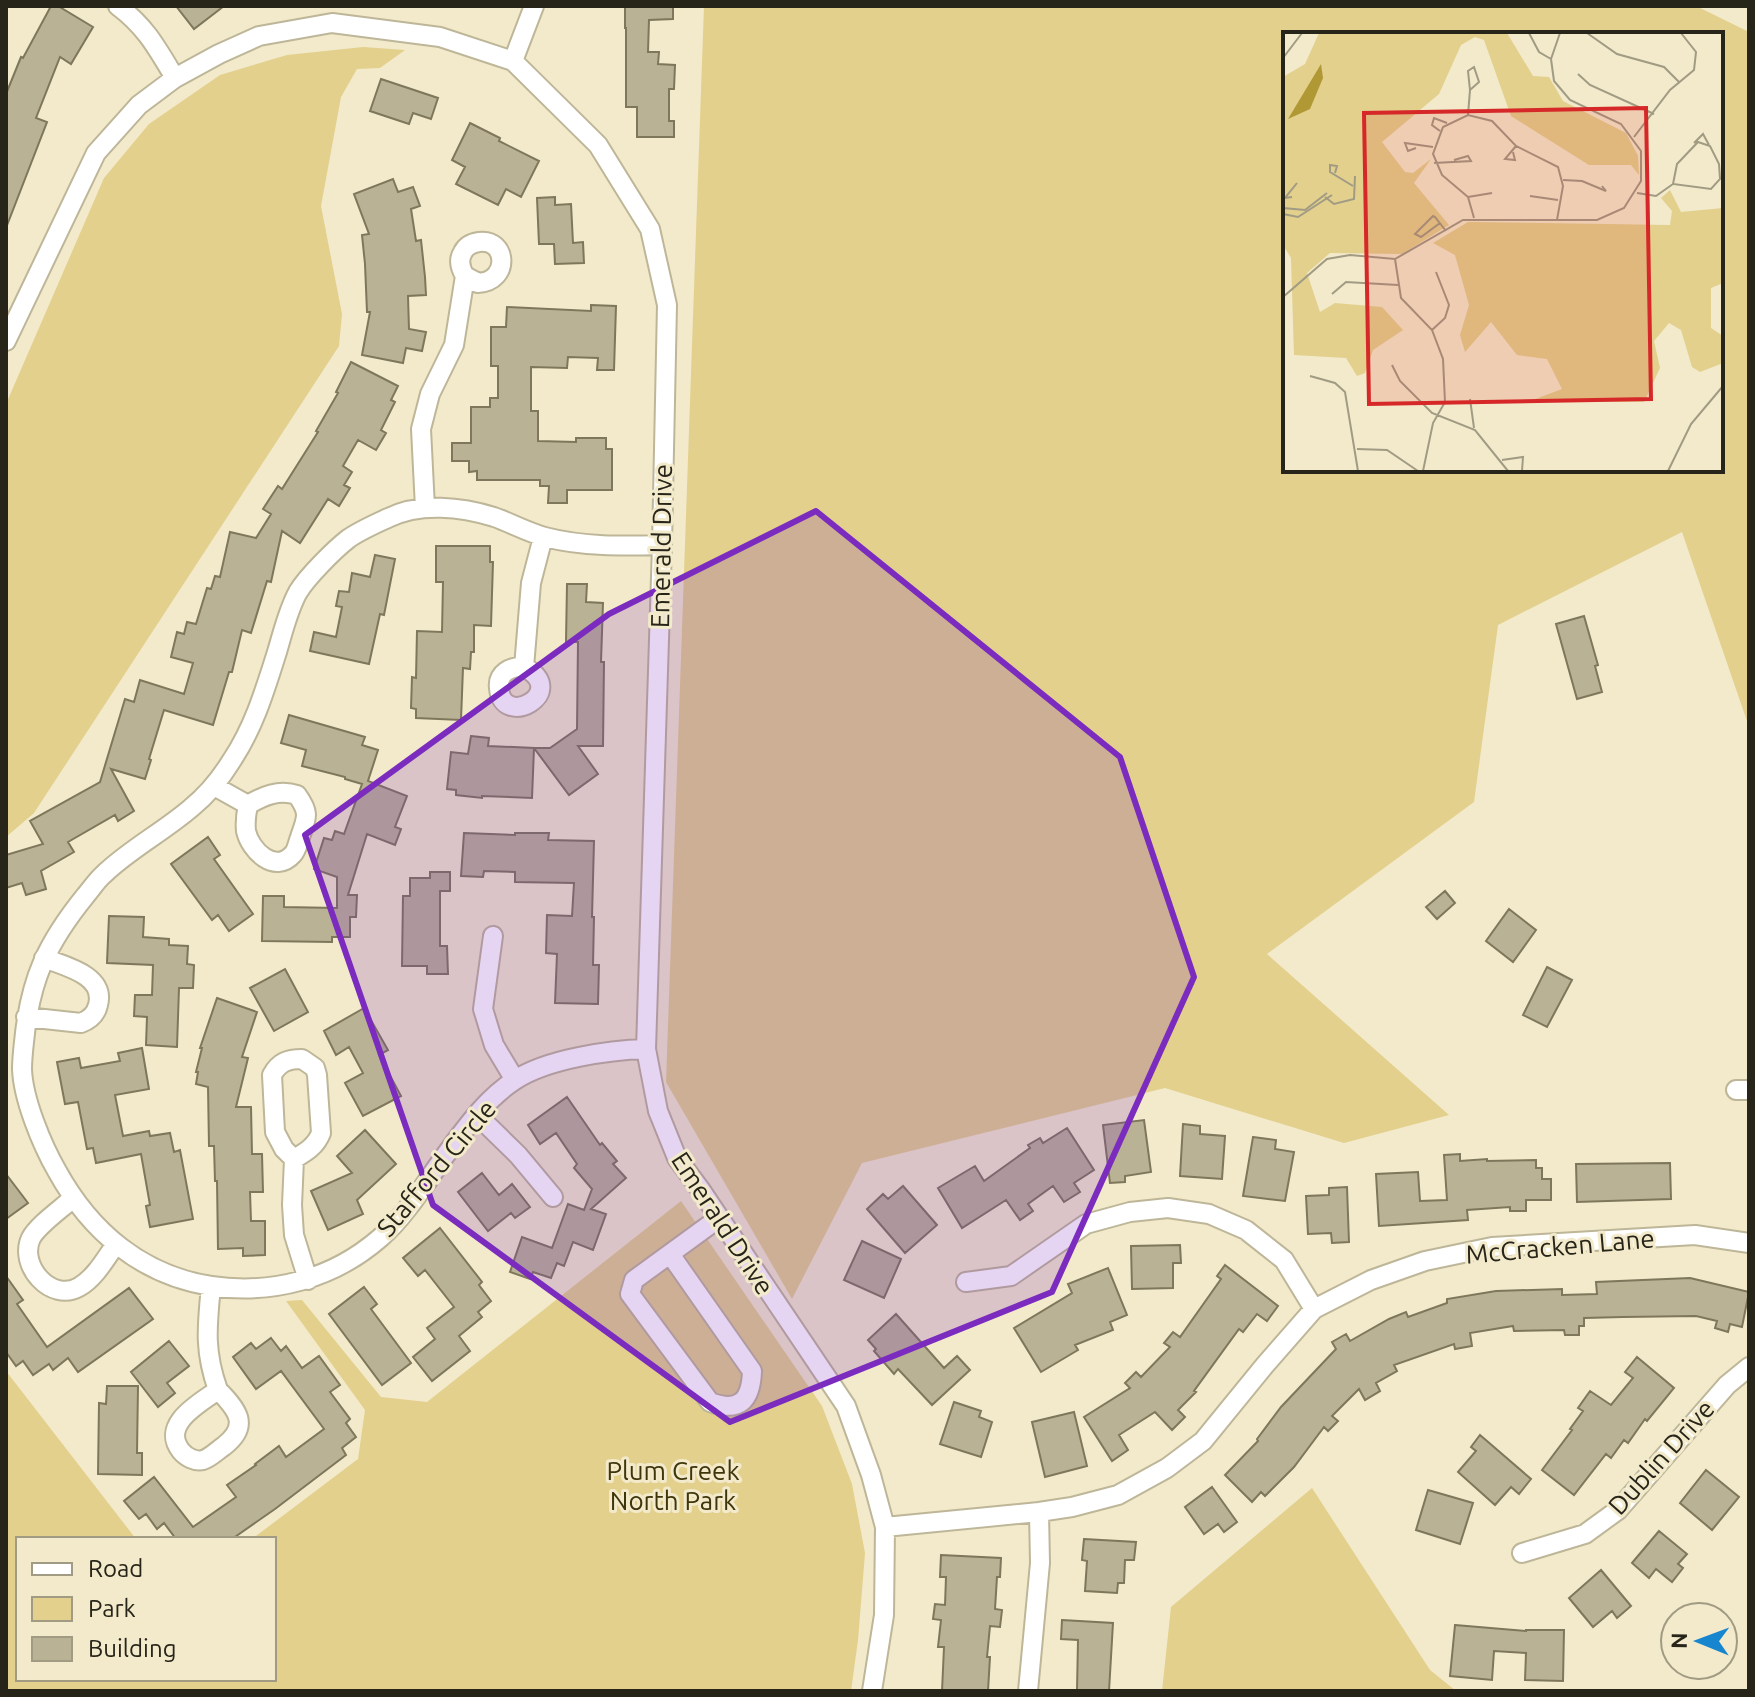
<svg xmlns="http://www.w3.org/2000/svg" width="1755" height="1697" font-family="Ubuntu,sans-serif">
<rect width="100%" height="100%" fill="#f2eacb"/>
<path fill="#e2d08c" fill-rule="evenodd" d="M704 6H1696L1749 32V727L1682 532 1498 625 1474 802 1267 954 1449 1115 1344 1143 1165 1088 862 1163 792 1299 666 1082ZM1285 34H1721V470H1285Z
M363 47 405 50 380 68 357 69 341 97 321 206 342 314 339 346 34 813 6 837V404L104 178 149 124 220 75 287 55Z
M681 1201 822 1406 852 1484 865 1553 858 1640 851 1691H6V1371L136 1539H18V1679H274V1539H252L358 1459 365 1410 286 1301 302 1300 381 1397 427 1402Z
M1312 1488 1430 1670 1456 1691H1162L1171 1607Z"/>
<path fill="#bab294" stroke="#7e775b" stroke-width="2" d="M51 6H58L93 27 71 64 60 57 36 118 47 122 6 228V94L21 57 23 58Z
M176 6H224L194 29Z
M625 6H673V19L649 20 648 52H659L658 64 675 65 674 89H669V121H674V137H637V107H626V28H625Z
M381 79 438 98 431 119 413 113 409 124 370 111Z
M470 123 500 138 499 141 539 161 521 197 506 189 498 205 456 184 465 167 452 160Z
M393 179 398 192 413 187 420 206 411 209 416 241 421 240 425 277 426 295 408 296 409 329 426 332 422 351 406 348 403 363 362 355 370 312H367L365 264 362 235 369 234 354 194Z
M555 197V205L571 204 573 243 583 242 584 263 555 264 554 244H539L537 198Z
M591 305 616 306 614 370H597L598 358 568 357 567 368 531 367V411H538V441L576 442V438H606V449H612V490H567V503H548L549 486H540V480H477V471L469 472V461H452V443H471V407H490V398H498V366H491V327H506L507 307 591 311Z
M351 362 398 386 391 400 395 402 381 430 386 433 376 450 358 440 343 466 352 472 344 485 350 488 339 506 328 499 300 543 282 531 271 582 267 581 251 633 242 630 232 672H229L213 725 164 710 149 759 151 760 145 779 111 769 134 811 118 821 115 815 68 842 74 852 41 871 46 889 26 895 22 883 6 888V855L43 844 30 821 100 782 125 699 134 702 140 680 184 694 193 663 171 657 177 632 184 634 187 622 196 624 207 588 211 589 215 576 220 577 230 532 256 538 271 514 263 509 278 486 282 489 318 432 316 431 338 393 336 392Z
M436 546H490V562H493L491 626 474 625V652H471L470 669 463 668 461 720 416 718V709L411 708 412 677 416 678 417 631 442 632 443 582H436Z
M375 555 395 559 384 615 380 614 369 664 310 651 314 632 336 637 342 607 336 606 339 591 349 592 352 573 370 577Z
M567 584H587L586 602 603 603 601 662H604L603 746H578L598 774 569 795 534 748H550L577 729 578 642H566Z
M1584 616 1598 665 1595 666 1602 692 1577 699 1556 624Z
M289 715 365 737 362 745 378 750 368 781 407 796 395 827 401 829 395 845 367 834 348 895H357L356 917H350V937H332V942L262 941 263 896H284V907L337 908V877L314 869 324 838 332 840 335 831 344 834 362 784 345 779V777L302 766 306 750 281 743Z
M471 736 489 738 488 746 534 748 532 798 482 796V798L456 795V790L447 789 451 752 468 754Z
M464 833 515 835V833H549L548 840 594 841 592 917H594L593 965H599L598 1004 555 1003 557 954 546 953 547 915 572 916 574 883 515 882V872L484 871 483 877 461 876Z
M208 837 220 855 214 859 253 914 229 931 218 915 212 920 171 864Z
M430 872H450V891H440V946H447L448 974H427V966H402L403 896H410V878H430Z
M1445 891 1455 903 1437 919 1426 907Z
M1509 909 1536 930 1513 962 1486 941Z
M109 916 144 917 143 937 169 939V945L188 946 187 964 194 965 193 988H179L177 1047 146 1045 147 1017 134 1016 135 995H152L153 965 107 963Z
M1547 967 1572 980 1547 1027 1523 1015Z
M285 969 308 1012 274 1031 250 988Z
M217 998 257 1012 242 1057 248 1058 236 1107H251L252 1154H262L263 1192H250L251 1221H265V1255L243 1256V1248L218 1249 217 1181H215L214 1146H209L208 1087 196 1084 198 1072H196L202 1048H200Z
M364 1008 388 1050 379 1055 401 1096 363 1116 345 1083 363 1073 349 1047 336 1055 324 1031Z
M142 1048 149 1089 115 1095 123 1136 149 1131 150 1136 170 1133 174 1152 180 1150 193 1219 150 1227 146 1206 150 1205 141 1154 96 1163 93 1148 87 1149 78 1102 65 1104 57 1062 79 1058 81 1068 120 1061 118 1053Z
M567 1097 600 1145 602 1143 617 1161 613 1164 626 1178 591 1209 606 1214 593 1250 573 1242 564 1266 557 1263 551 1278 533 1272 530 1279 510 1272 522 1237 552 1248 568 1204 584 1210 592 1189 574 1168 577 1164 556 1133 540 1144 528 1125Z
M1144 1120 1151 1172 1125 1176V1182L1110 1183 1103 1125Z
M1183 1124 1200 1126V1134L1225 1136 1222 1179 1180 1176Z
M1067 1128 1094 1170 1074 1183 1080 1192 1064 1202 1053 1186 1028 1204 1033 1211 1020 1220 1006 1200 962 1228 938 1188 975 1166 984 1181 1030 1148 1028 1145 1040 1138 1043 1143Z
M365 1130 396 1164 357 1200 363 1214 328 1230 311 1191 352 1173 337 1156Z
M1253 1137 1276 1140 1275 1149 1294 1152 1285 1201 1243 1196Z
M1460 1154V1161L1487 1159V1161L1536 1160V1168H1542V1179H1551V1200H1526V1211H1510V1207L1467 1210 1468 1220 1379 1226 1376 1174 1418 1172 1420 1201 1447 1200 1444 1155Z
M1670 1163 1671 1199 1577 1202 1576 1164Z
M482 1173 499 1195 512 1184 530 1207 515 1218 511 1213 488 1231 458 1192Z
M6 1174 28 1203 6 1219Z
M903 1186 937 1225 905 1253 867 1209 883 1194 888 1199Z
M1347 1187 1349 1242 1332 1243 1331 1233 1308 1234 1306 1196 1329 1195V1188Z
M440 1228 482 1282 479 1285 491 1301 478 1312 482 1317 459 1336 470 1351 432 1381 413 1357 435 1339 427 1328 454 1307 425 1270 418 1276 403 1258Z
M862 1241 901 1259 884 1298 844 1280Z
M1180 1245 1181 1263H1173V1288L1132 1289 1131 1246Z
M1225 1265 1278 1306 1267 1321 1257 1314 1243 1332 1239 1329 1194 1391 1196 1392 1178 1410 1185 1417 1172 1430 1155 1412 1119 1435 1128 1450 1112 1461 1084 1417 1130 1388 1125 1383 1136 1372 1141 1377 1170 1347 1164 1343 1173 1332 1180 1337 1221 1279 1217 1276Z
M1108 1268 1127 1315 1110 1322 1113 1330 1075 1345 1078 1350 1041 1372 1014 1328 1072 1293 1068 1284Z
M6 1276 23 1300 17 1304 47 1347 129 1288 153 1319 78 1372 68 1358 53 1370 49 1364 33 1375 23 1361 16 1366 6 1352Z
M1690 1278 1749 1292 1742 1327 1730 1324 1728 1332 1715 1328 1717 1321 1696 1316 1623 1317 1584 1318V1326H1579V1335H1565L1564 1330 1514 1331 1513 1326 1470 1333 1472 1346 1455 1349 1454 1344 1394 1365 1397 1371 1376 1383 1380 1391 1365 1400 1359 1389 1332 1416 1338 1421 1328 1431 1324 1427 1294 1467 1265 1496 1261 1492 1252 1502 1225 1475 1258 1441 1257 1439 1281 1407 1336 1349 1332 1342 1346 1334 1350 1341 1389 1319 1406 1312 1408 1317 1447 1303V1299L1496 1291 1562 1289V1295L1597 1294 1596 1282Z
M364 1287 377 1304 371 1309 411 1363 382 1385 329 1314Z
M896 1314 944 1368 957 1356 970 1370 932 1405 898 1369 894 1374 874 1351 876 1349 868 1340Z
M271 1338 281 1351 286 1346 302 1368 319 1356 340 1385 330 1392 350 1419 346 1423 356 1437 342 1448 346 1455 275 1509 232 1539H176L164 1523 157 1529 146 1514 139 1519 124 1501 154 1477 193 1527 236 1497 227 1485 256 1465 255 1464 279 1446 286 1457 324 1429 281 1371 256 1389 233 1357 251 1343 256 1349Z
M169 1341 189 1366 167 1383 175 1393 158 1407 131 1372Z
M1637 1357 1674 1388 1647 1421 1645 1419 1628 1443 1624 1440 1611 1458 1606 1454 1574 1495 1542 1470 1572 1430 1570 1429 1583 1411 1578 1408 1590 1391 1611 1405 1633 1378 1625 1372Z
M107 1386H138L137 1453H142V1475L98 1474 99 1403 106 1404Z
M954 1402 981 1411 979 1417 992 1422 981 1457 940 1444Z
M1074 1412 1087 1466 1045 1477 1032 1422Z
M1480 1435 1531 1479 1519 1494 1511 1487 1495 1505 1458 1472 1476 1451 1471 1447Z
M1706 1470 1739 1497 1712 1530 1680 1503Z
M1212 1487 1237 1522 1224 1532 1218 1524 1204 1534 1185 1507Z
M1428 1490 1473 1503 1460 1544 1416 1530Z
M1659 1531 1687 1554 1678 1564 1683 1568 1672 1582 1656 1569 1649 1578 1632 1563Z
M1084 1539 1136 1542 1134 1560H1125L1124 1583H1118L1117 1593 1085 1591 1087 1561 1082 1560Z
M941 1555 1001 1558 1000 1577H997L995 1609 1002 1610 1000 1627 990 1626 987 1657H990L988 1691H942L944 1647H938L941 1620 933 1619 935 1604 945 1605 946 1577H940Z
M1601 1570 1631 1606 1617 1618 1612 1611 1593 1627 1569 1598Z
M1062 1620 1113 1623 1109 1691H1077L1078 1640 1061 1639Z
M1455 1625 1526 1631V1630H1564L1563 1681 1525 1680 1526 1653 1494 1651 1492 1680 1450 1676Z"/>
<g fill="none" stroke-linecap="round" stroke-linejoin="round">
<defs>
<path id="minor" d="M118 6C146 27 157 48 175 78
M513 61 534 6
M6 341 96 153 139 105 175 78 219 54 259 36 332 23 440 37 513 61 598 145 650 229 667 305 662 545 646 1049 658 1111 677 1158 700 1189 846 1406 871 1475 885 1527 884 1615 872 1691
M425 508 421 429 430 394 454 345 465 276 478 283C511 281 507 238 479 242 472 243 466 246 463 252 458 260 460 268 465 276
M524 667C571 692 502 730 499 688 497 673 511 666 524 667L531 583 543 537
M214 786 248 805C246 814 245 822 246 831 250 850 275 875 293 854 297 850 298 842 300 837 307 817 310 813 297 795 279 789 263 796 248 805
M493 936 483 1009 494 1045 515 1080
M26 1017 81 1023C89 1020 96 1014 98 1005 106 975 64 966 44 958
M646 1049C609 1050 547 1059 515 1080 487 1098 467 1126 447 1153 427 1180 406 1216 380 1238 333 1279 272 1295 211 1286 141 1275 90 1231 57 1171 42 1145 23 1099 22 1069 22 1060 23 1051 24 1042 30 979 47 943 86 895 92 888 97 880 104 874 130 849 163 832 191 808 207 795 221 778 232 760 254 727 265 690 277 652 283 632 288 610 298 592 307 577 334 550 348 539 359 531 375 524 388 518 420 502 462 507 494 517 511 523 527 532 545 537 583 547 623 546 662 545
M1736 1090H1749
M477 1115 518 1155 553 1197
M294 1159 284 1149 275 1132 272 1075C279 1062 288 1059 302 1059L315 1068 317 1075 321 1133C316 1146 306 1152 294 1159L292 1205 294 1235 308 1280
M72 1199C61 1209 38 1225 31 1238 18 1265 51 1303 79 1287 95 1278 106 1258 116 1244
M670 1254 752 1371C751 1400 740 1413 710 1402L630 1294 634 1280 719 1218
M966 1282 1011 1276 1086 1224 1130 1212 1168 1208 1209 1214 1246 1230 1284 1260 1314 1309
M211 1286C207 1327 204 1351 218 1390 200 1403 160 1424 181 1451 186 1457 195 1462 203 1460 210 1458 218 1450 224 1446 250 1426 238 1410 218 1390
M885 1527 1039 1512 1072 1507 1118 1495 1167 1468 1203 1441 1265 1365 1314 1309 1371 1280 1425 1261 1492 1247 1695 1235 1749 1243
M1522 1553 1585 1534 1618 1510 1727 1385 1749 1367
M1028 1691 1040 1563 1039 1512"/>
</defs>
<use href="#minor" stroke="#beb698" stroke-width="22"/>
<use href="#minor" stroke="#fff" stroke-width="18"/>
</g>
<path fill="#7b2cbf" fill-opacity="0.2" stroke="#7b2cbf" stroke-width="6" stroke-linejoin="round" d="M816 511 1120 757 1194 977 1052 1292 730 1422 433 1205 305 835 609 614Z"/>
<g text-anchor="middle" dominant-baseline="central" stroke-width="6" stroke-linejoin="round" paint-order="stroke">
<g font-size="26" fill="#272419" stroke="#f2eacb">
<text transform="translate(661 546) rotate(-89)">Emerald Drive</text>
<text transform="translate(436 1168) rotate(-50)">Stafford Circle</text>
<text transform="translate(723 1223) rotate(57)">Emerald Drive</text>
<text transform="translate(1560 1246) rotate(-5)">McCracken Lane</text>
<text transform="translate(1661 1457) rotate(-48)">Dublin Drive</text>
</g>
<g font-size="26" fill="#3f350a" stroke="#f2eacb">
<text x="673" y="1470">Plum Creek<tspan x="673" dy="30">North Park</tspan></text>
</g>
</g>
<g transform="translate(1283 32)">
<rect width="440" height="440" fill="#f2eacb"/>
<path d="M36 1H224L250 44 266 45 280 69 343 101 355 124 356 143 348 133H306L228 84 201 8 192 5 178 13 156 62 99 110 122 140 130 141 148 127 131 151 166 193 119 222 47 221 24 241 37 280 52 271 99 275 120 298 90 318 82 341 74 344 63 326 11 323 8 226 0 213V45L22 32ZM387 158 398 180 440 176V251L428 256V296L440 304V331L417 340 409 335 398 298 386 291 371 309 377 336 361 370 247 369 279 357 264 327 234 323 208 290 182 320 177 303 186 273 172 223 150 211 185 190 387 193 389 179 378 166Z" fill="#e2d08c"/>
<path d="M38 32 40 46 27 77 5 87Z" fill="#b09834"/>
<path fill="none" stroke="#a19b84" stroke-width="2" d="M246 1 256 20 268 27M304 1 334 22 381 35 397 51M0 26 19 1M295 42 307 53 371 82M185 83 187 58 196 50 191 35 185 39 187 58M157 99 149 93 151 86 164 91M351 105 387 58 411 38 413 20 398 1M415 110 427 114 436 132 437 147 428 157 390 152 394 132ZM411 111 420 102 426 113M133 116 125 119 122 111 150 115M230 120 232 128 222 127 233 114M151 131 188 129 185 124 171 128M52 141 54 134 47 133V140L70 154M280 148 299 149 323 159 319 154M354 161 373 164 390 152M9 165 2 166 14 151M42 165 51 172 71 167 72 144M185 165 209 161M254 165 247 164 275 168M0 176 22 178 44 161M0 182 15 185 49 163M191 186 185 165 159 143 150 122 160 95 185 83 209 89 233 114 275 135 280 154 274 188M157 191 138 205 132 202 150 184 152 185 163 199M112 227 118 266 149 298 160 327 162 370 150 391 140 439M49 262 63 250 115 253M0 265 44 227 67 223 112 227 180 188H314L341 176 358 149V119L338 92 287 68 271 49 268 27 277 1M149 298 162 286 166 273 153 240M109 333 117 349 149 381 192 398 225 439M27 344 52 351 62 360 75 439M187 367 191 396M74 417 104 418 135 439M219 428 240 425 239 439M385 439 408 392 440 354"/>
<path fill="#d62828" fill-opacity="0.15" stroke="#d62828" stroke-width="4" d="M363 76 368 367 86 372 81 81Z"/>
<rect width="440" height="440" fill="none" stroke="#272419" stroke-width="4"/>
</g>
<rect width="1755" height="1697" fill="none" stroke="#272419" stroke-width="16"/>
<rect x="16" y="1537" width="260" height="144" fill="#f2eacb" stroke="#a19b84" stroke-width="2"/>
<rect x="32" y="1563" width="40" height="12" fill="#ffffff" stroke="#a19b84" stroke-width="2"/>
<text x="88" y="1577" font-size="24" fill="#272419">Road</text>
<rect x="32" y="1597" width="40" height="24" fill="#e2d08c" stroke="#a19b84" stroke-width="2"/>
<text x="88" y="1617" font-size="24" fill="#272419">Park</text>
<rect x="32" y="1637" width="40" height="24" fill="#bab294" stroke="#a19b84" stroke-width="2"/>
<text x="88" y="1657" font-size="24" fill="#272419">Building</text>
<g transform="translate(1699 1641) rotate(271)"><circle r="38" fill="#f2eacb" stroke="#a19b84" stroke-width="2"/>
<path d="M0-6L14 30L0 20L-14 30Z" fill="#1786cf"/>
<text y="-12" font-size="22" font-weight="bold" text-anchor="middle" fill="#272419">N</text>
</g>
</svg>
